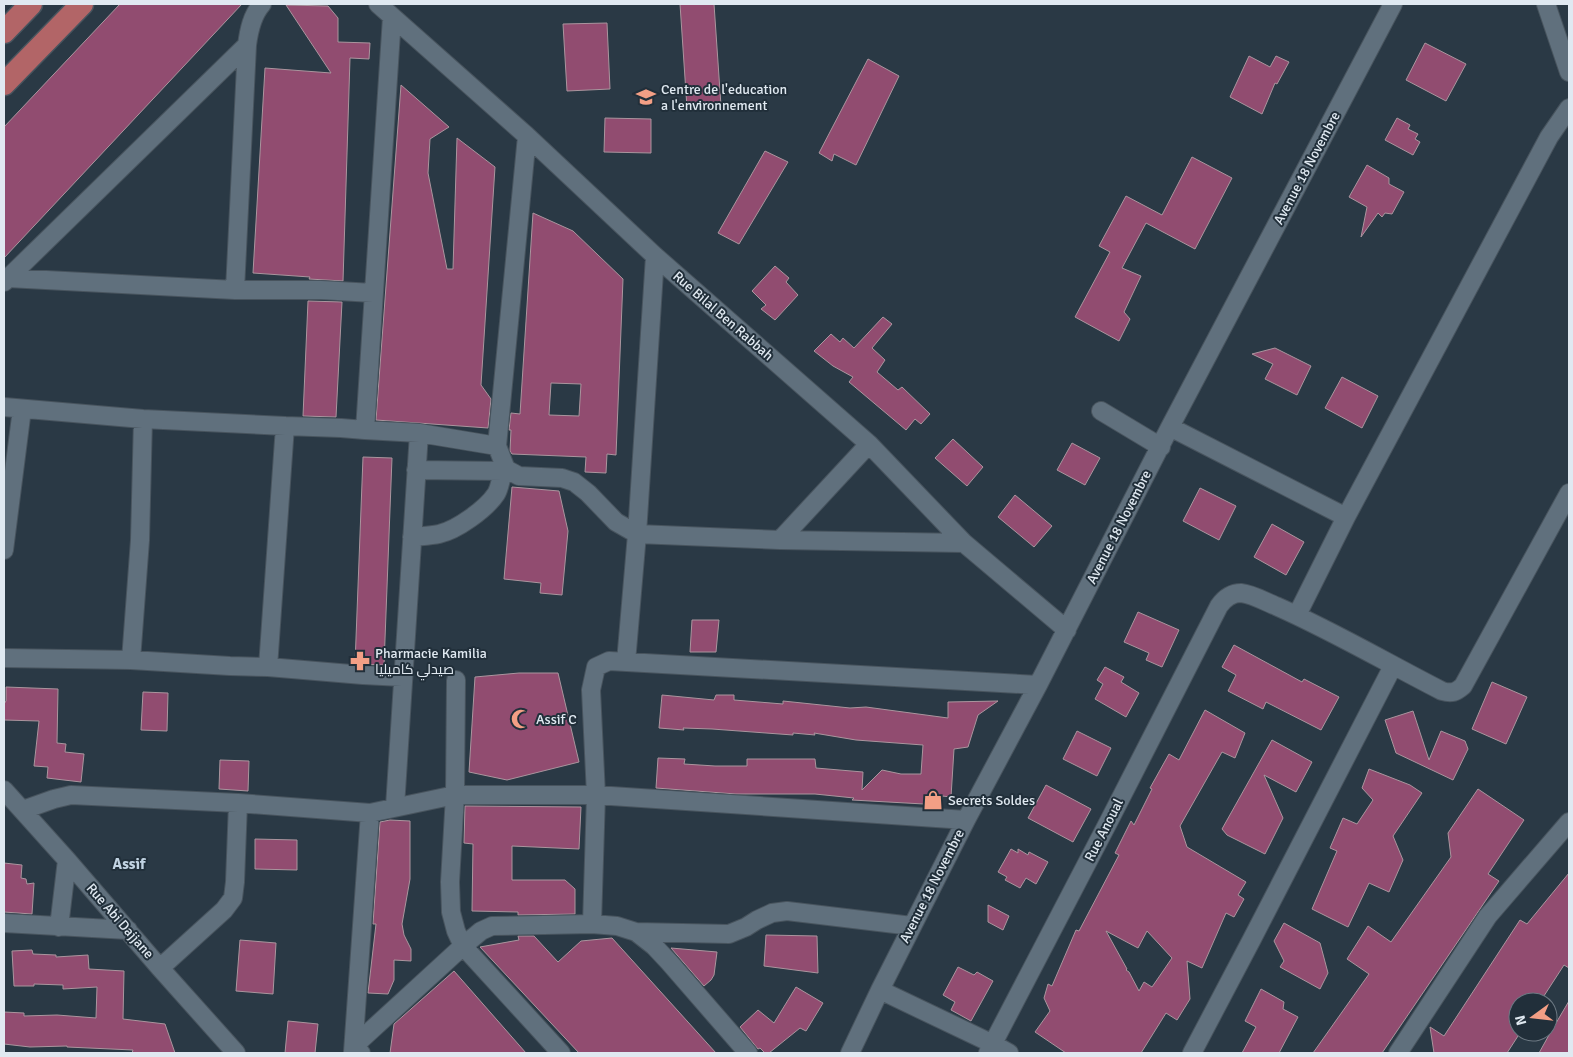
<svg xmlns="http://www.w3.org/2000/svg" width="1573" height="1057" font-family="Signika,Cairo,sans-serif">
<rect width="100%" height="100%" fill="#2a3945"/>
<path fill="#914c70" stroke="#aa959e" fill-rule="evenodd" d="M120 4H242L4 258V127Z
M680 4H714L721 106 687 108Z
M286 5 328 6 338 18V42L370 43 369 59 350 58 343 281 309 279 310 277 253 273 265 68 331 73Z
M607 23 610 89 567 91 563 24Z
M1425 43 1466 64 1446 101 1406 80Z
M1249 56 1270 67 1276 56 1289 62 1277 84 1275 83 1262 114 1230 97Z
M868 59 899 76 856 165 834 154 832 161 819 153Z
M401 85 449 127 430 139 428 173 447 269H453L457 138 495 167 481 385 491 399 488 428 376 420Z
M605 118 651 119V153L604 152Z
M1397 118 1410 125 1408 129 1418 134 1415 139 1420 142 1413 155 1385 140Z
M765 151 788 162 739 244 718 233Z
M1192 157 1232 178 1195 249 1146 223 1122 268 1141 276 1124 312 1130 319 1119 341 1075 317 1110 252 1099 246 1126 196 1162 215Z
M1367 165 1389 178V184L1404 192 1392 214 1385 213 1382 217 1378 213 1361 237 1367 207 1349 197Z
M533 213 573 231 623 279 616 455 607 454 606 473 585 472 586 457 512 454 510 451 511 430H509L511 413 520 414ZM551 383 581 384 579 416 549 415Z
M775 266 789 278 786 282 798 295 775 320 761 309 766 305 752 291Z
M308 301 342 302 336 417 303 416Z
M883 317 892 324 872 348 885 360 877 372 898 390 902 387 930 414 921 424 915 419 906 430 849 382 853 377 833 366 814 351 831 334 840 342 843 338 854 348Z
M1275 348 1311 366 1297 395 1265 379 1273 364 1252 354Z
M1342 377 1378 396 1362 428 1325 408Z
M953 439 983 467 967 486 935 458Z
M1072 443 1100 458 1085 485 1057 470Z
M363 457 392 458 384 665 355 664Z
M512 487 559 491 568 531 562 595 540 593 541 583 504 579Z
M1200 488 1236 506 1219 540 1183 521Z
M1015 495 1052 526 1034 547 998 517Z
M1272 524 1304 542 1286 575 1254 557Z
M1138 612 1179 630 1162 667 1146 660 1149 653 1124 642Z
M692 620H719L716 652H690Z
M1234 645 1302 682 1304 679 1339 697 1321 730 1266 702 1263 709 1228 691 1236 675 1222 667Z
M1105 667 1124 677 1121 682 1139 693 1126 717 1095 699 1103 684 1097 680Z
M519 673H558L579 762 507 780 469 772 475 677Z
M1492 682 1527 697 1506 744 1472 729Z
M6 687 58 689 57 743 66 744 65 752 84 754 81 782 47 778 48 767 34 766 39 721 4 720V704L6 701Z
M143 692 168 693 167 731 141 730Z
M662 695 714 700 716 695H734V700L783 704V701L850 708 866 707 948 718V702L998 701 978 715 968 747 954 749 951 797 942 796V805L852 800 854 798 815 794H736L656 788 658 758 685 759 684 764 715 766H747V759H815L816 768 863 772 862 790 882 770 901 774H921L923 745 856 740 814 733 815 735 793 733V735L712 729 683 728 684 730 659 728Z
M1205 710 1245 733 1235 758 1222 752 1180 826 1187 847 1246 882 1238 895 1244 899 1234 917 1226 913 1202 968 1187 961 1190 999 1177 1020 1166 1013 1141 1053H1066L1035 1032 1050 1011 1044 998 1048 984 1052 986 1076 930 1079 931 1119 855 1115 853 1131 821 1134 825 1152 789 1150 788 1169 754 1179 760ZM1106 931 1138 948 1147 931 1172 958 1152 987 1144 982 1139 991 1129 972 1126 970 1127 969Z
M1413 711 1429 760 1441 731 1465 741 1468 749 1453 780 1396 753 1385 720Z
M1077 731 1111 748 1097 776 1063 759Z
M1272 740 1312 762 1296 792 1264 775 1283 818 1265 854 1227 835 1222 829Z
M220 760 249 761 248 791 219 789Z
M1369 769 1410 785 1422 793 1393 836 1403 860 1389 892 1369 883 1348 927 1312 909 1337 851 1330 848 1343 818 1357 824 1373 800 1362 788Z
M1046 785 1091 809 1073 842 1028 818Z
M1478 789 1524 820 1488 874 1499 881 1382 1053H1313L1369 974 1347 959 1368 926 1391 942 1451 857 1448 833Z
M465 806 581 807 579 849 512 846V880H565L575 889V914L518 915V912L472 911 473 844 464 843Z
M390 820 410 821V879L402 924 404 935 411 949V961L394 960V980L388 994 368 993 376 924H373L380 822Z
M255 839 297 840V870L255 869Z
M1011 849 1018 853V849L1028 855 1029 852 1048 862 1036 884 1026 878 1020 888 1005 880 1007 877 998 872Z
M4 863 22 865 21 878 26 879 27 884 34 883 32 914 4 912Z
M1569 873V968L1564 965 1540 1002H1518V1036L1507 1053H1434L1430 1027 1444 1036 1520 920 1527 924Z
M988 905 1009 916 1003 930 988 922Z
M1284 923 1320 943 1328 973 1320 989 1280 967 1284 961 1274 941Z
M766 935 817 936 818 973 764 966Z
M518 936H534L558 962 581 941 612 938 716 1053H579L480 947 519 940Z
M240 940 276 943 273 994 236 991Z
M671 948 717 952 714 975 711 980 704 986Z
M32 950 33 954 56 955V957L88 955 89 969 124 971 123 1019 165 1024 175 1053H132L133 1050 67 1047V1046L30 1047 4 1044V1012L24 1013V1016L57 1015 96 1018 97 987 63 989V985L34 984V986H14L12 951Z
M958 967 974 975 977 972 993 981 971 1021 951 1010 955 1002 943 995Z
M454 971 526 1053H390L394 1024Z
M796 987 823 1003 806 1031 800 1028 769 1053H765L760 1048 758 1049 740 1027 758 1010 774 1023Z
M1261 989 1284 1002 1283 1009 1298 1017 1279 1053H1242L1256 1027 1245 1021Z
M1569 1001V1053H1539L1549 1035Z
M288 1021 318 1024 315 1053H285Z"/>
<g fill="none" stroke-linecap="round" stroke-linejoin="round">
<defs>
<path id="minor" d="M378 4 527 136 655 256 869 444 964 543 1067 630
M1546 4 1569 72
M527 136 497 446 506 469 519 476 562 478 574 482 588 493 616 522 637 534 780 540 964 543
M8 278 235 290H321L373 293
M4 282 247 45
M235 290 247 45C249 30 252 15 262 4
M4 407 143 419 285 426 341 428 365 430 419 433 497 446
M1101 411 1161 447
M1170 427 1346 517
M365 430 392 17
M416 470 503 471
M412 537C421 536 430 536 439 534 457 530 486 509 496 494 501 486 500 475 506 469
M780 540 869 444
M4 550 22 409
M1297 615 1346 517 1549 137 1569 108
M4 658 131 660 230 666 268 667 363 675 402 677
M131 660 140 540 143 419
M626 662 637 534 655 256
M268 667 285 426
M4 790 67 860 160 968 236 1053
M395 807 419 433
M23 810 54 799 71 795 238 803 370 813 455 795H596L966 820
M4 923 128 930
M592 924 596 795 591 690 596 667 609 661 1038 685
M59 927 67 860
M636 932 729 934 746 927 757 920 772 913 787 911 912 926
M160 968 224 910 233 898 235 882 238 803
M880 990 993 1044 1009 1053
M353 1052 370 813
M361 1053 354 1046 463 946 456 931 451 912 450 882 455 795 456 680
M561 1053 463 946 481 931 492 926 592 924 617 926 636 932 654 946 669 962 748 1053
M850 1053 880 990 966 820 1038 685 1170 427 1393 4
M988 1053 1110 819 1219 606C1224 599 1231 593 1241 593 1252 594 1266 602 1276 606 1333 631 1387 663 1442 691 1452 694 1456 692 1463 686L1569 493
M1192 1053 1252 939 1393 666
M1398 1053 1488 916 1569 822"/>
<path id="major" d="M4 32 31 4
M4 84 82 4"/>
</defs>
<use href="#minor" stroke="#48545e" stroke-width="20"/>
<use href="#major" stroke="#48545e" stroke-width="25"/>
<use href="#minor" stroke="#60707d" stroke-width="18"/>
<use href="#major" stroke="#b26567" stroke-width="22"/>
</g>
<defs>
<symbol id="school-bare" viewBox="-9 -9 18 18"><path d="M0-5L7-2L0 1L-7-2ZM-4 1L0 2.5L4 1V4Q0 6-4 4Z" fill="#f39f85" stroke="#212f3a" stroke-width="2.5" paint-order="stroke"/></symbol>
<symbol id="pharmacy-bare" viewBox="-9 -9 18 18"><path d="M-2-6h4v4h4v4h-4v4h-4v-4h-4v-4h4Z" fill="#f39f85" stroke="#212f3a" stroke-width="2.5" paint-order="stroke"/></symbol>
<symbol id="mosque-bare" viewBox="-9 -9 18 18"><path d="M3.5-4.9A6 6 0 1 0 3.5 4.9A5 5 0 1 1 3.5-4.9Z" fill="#f39f85" stroke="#212f3a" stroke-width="2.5" paint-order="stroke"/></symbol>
<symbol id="shop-bare" viewBox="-9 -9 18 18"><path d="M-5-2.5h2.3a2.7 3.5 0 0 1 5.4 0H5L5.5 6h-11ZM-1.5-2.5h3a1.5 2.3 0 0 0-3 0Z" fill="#f39f85" stroke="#212f3a" stroke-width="2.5" paint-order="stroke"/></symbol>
</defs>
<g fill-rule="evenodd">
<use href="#school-bare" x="632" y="83" width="28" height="28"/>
<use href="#pharmacy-bare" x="346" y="647" width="28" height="28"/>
<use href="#mosque-bare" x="507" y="705" width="28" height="28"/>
<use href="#shop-bare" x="919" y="786" width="28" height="28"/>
</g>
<g text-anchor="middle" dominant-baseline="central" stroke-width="4" stroke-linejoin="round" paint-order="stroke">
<g font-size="14" fill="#e0e9f1" stroke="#212f3a" text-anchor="start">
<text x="661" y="89">Centre de l'education<tspan x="661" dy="16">a l'environnement</tspan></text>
<text x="375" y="653">Pharmacie Kamilia<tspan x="375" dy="16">صيدلي كاميليا</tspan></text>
<text x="536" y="719">Assif C</text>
<text x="948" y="800">Secrets Soldes</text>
</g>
<g font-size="14" fill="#e0e9f1" stroke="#212f3a">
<text transform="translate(1307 168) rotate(-62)">Avenue 18 Novembre</text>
<text transform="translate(723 316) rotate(41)">Rue Bilal Ben Rabbah</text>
<text transform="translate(1119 527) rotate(-63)">Avenue 18 Novembre</text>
<text transform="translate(1104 830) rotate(-63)">Rue Anoual</text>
<text transform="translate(932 886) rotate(-63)">Avenue 18 Novembre</text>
<text transform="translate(120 921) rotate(49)">Rue Abi Dajjane</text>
</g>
<g font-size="15" font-weight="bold" fill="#c2d4e3" stroke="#212f3a">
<text x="129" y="864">Assif</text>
</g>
</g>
<rect width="1573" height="1057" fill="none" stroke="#e0e9f1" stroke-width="10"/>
<g transform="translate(1533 1017) rotate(255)"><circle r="24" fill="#212f3a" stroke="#6d7983"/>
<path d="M0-4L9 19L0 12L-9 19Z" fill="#f39f85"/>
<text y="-8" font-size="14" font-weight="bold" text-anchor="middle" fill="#e0e9f1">N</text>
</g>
</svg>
